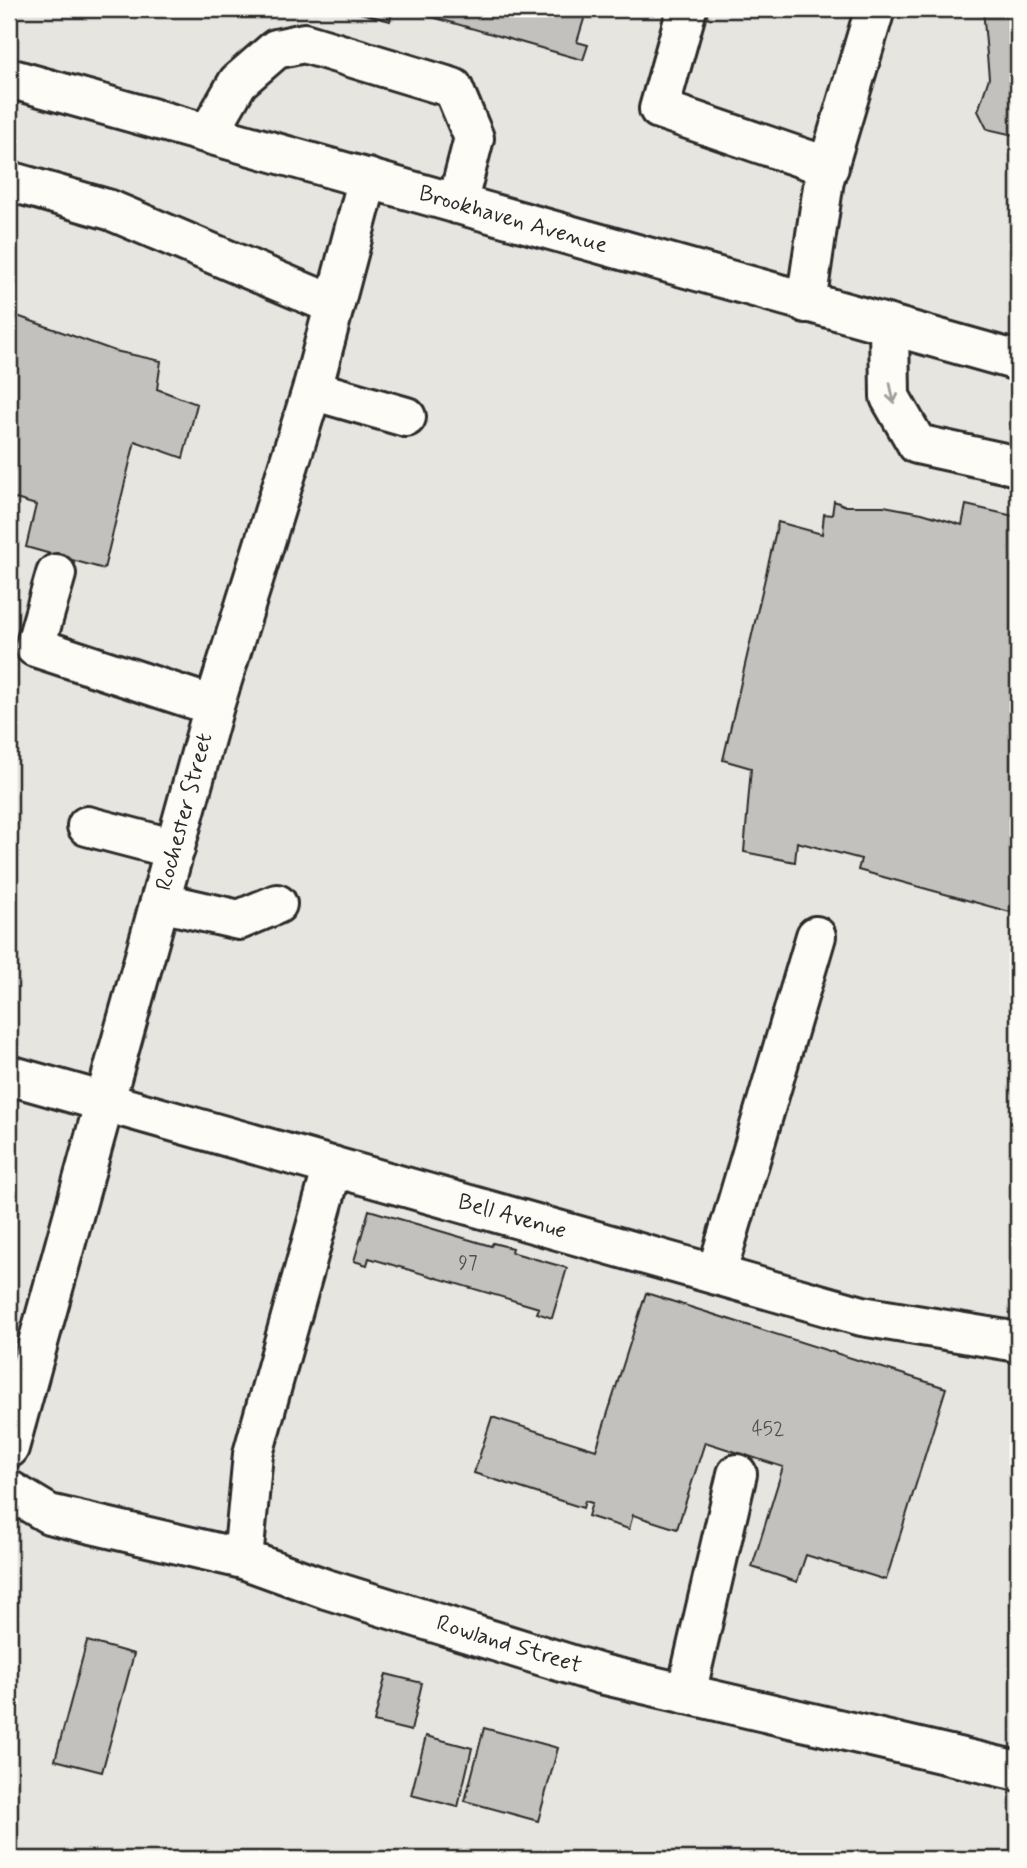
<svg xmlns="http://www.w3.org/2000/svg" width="1027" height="1868" font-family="Mynerve,sans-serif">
<rect width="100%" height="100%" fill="#f5f4ef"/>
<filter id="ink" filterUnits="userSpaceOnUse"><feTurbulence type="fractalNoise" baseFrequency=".0143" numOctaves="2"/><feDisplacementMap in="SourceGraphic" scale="14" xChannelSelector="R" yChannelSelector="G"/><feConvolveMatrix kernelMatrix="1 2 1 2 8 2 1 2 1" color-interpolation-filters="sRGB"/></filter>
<g filter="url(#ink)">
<path fill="#e6e5e0" d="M9 9H1018V1859H9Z"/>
<path fill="#c2c1be" stroke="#2b2b2b" stroke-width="2" d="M345 9H393L390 21Z
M404 9H587L577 42 588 45 583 60Z
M983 9H1018V136L987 129 978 111 989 78Z
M9 313 115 351 161 361 157 389 197 404 183 458 135 441 104 569 26 547 36 505 9 497Z
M834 501 846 506H884L922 513 962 525 966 505 1018 517V879L1010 912 858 870 861 859 797 842 795 862 744 852 751 768 723 760 778 522 822 534 824 514 832 515Z
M369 1210 491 1246 493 1243 512 1248 511 1252 567 1268 552 1318 537 1313 539 1308 369 1258 367 1265 354 1261Z
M646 1293 946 1388 886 1580 806 1555 797 1582 752 1567 783 1467 705 1442 677 1529 633 1515 629 1529 588 1516 592 1503 585 1501 583 1508 474 1473 492 1417 596 1450Z
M87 1641 134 1654 102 1772 55 1760Z
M386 1674 422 1683 411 1731 374 1722Z
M484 1728 558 1748 538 1821 465 1801Z
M426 1736 472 1748 458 1807 411 1795Z"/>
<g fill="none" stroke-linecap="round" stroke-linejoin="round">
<defs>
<path id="minor" d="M687 9 659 109 829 167
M9 78 1018 361
M208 134 238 82 276 49 304 43 453 88 474 138 457 204
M9 181 110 210 334 305
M806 303 824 180 875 9
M889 325 890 397 917 444 1018 466
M312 390 406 417
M56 574 35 647 214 706
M87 826 175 849
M160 902 239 920 277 904
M9 1075 862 1316 1018 1342
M716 1275 816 936
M9 1448 214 706 312 390 368 178
M9 1490 49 1514 243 1559 326 1589 601 1674 1018 1771
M243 1559 253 1454 333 1166
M686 1694 737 1474"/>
</defs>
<use href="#minor" stroke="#2b2b2b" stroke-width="44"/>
<use href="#minor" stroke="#fdfcf7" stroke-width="38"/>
</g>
<defs><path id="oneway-shaft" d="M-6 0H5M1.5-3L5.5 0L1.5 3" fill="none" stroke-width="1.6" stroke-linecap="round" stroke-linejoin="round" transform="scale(1.75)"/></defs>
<use stroke="#9e9e9b" href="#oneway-shaft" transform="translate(892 393) rotate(79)"/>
</g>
<g text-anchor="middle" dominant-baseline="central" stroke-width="6" stroke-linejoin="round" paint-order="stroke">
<g font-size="19" fill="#515050">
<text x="468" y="1263">97</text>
<text x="768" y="1429">452</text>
</g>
<g font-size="23" fill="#2b2b2b" stroke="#fdfcf7">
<text transform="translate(513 220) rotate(16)">Brookhaven Avenue</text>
<text transform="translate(185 812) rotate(-75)">Rochester Street</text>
<text transform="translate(512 1217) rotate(16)">Bell Avenue</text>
<text transform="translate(509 1645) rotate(17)">Rowland Street</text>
</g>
</g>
<rect width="1027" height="1868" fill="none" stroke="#fdfcf7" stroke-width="35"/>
<rect x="18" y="18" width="992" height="1833" fill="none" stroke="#2b2b2b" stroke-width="2.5" filter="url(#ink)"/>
</svg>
